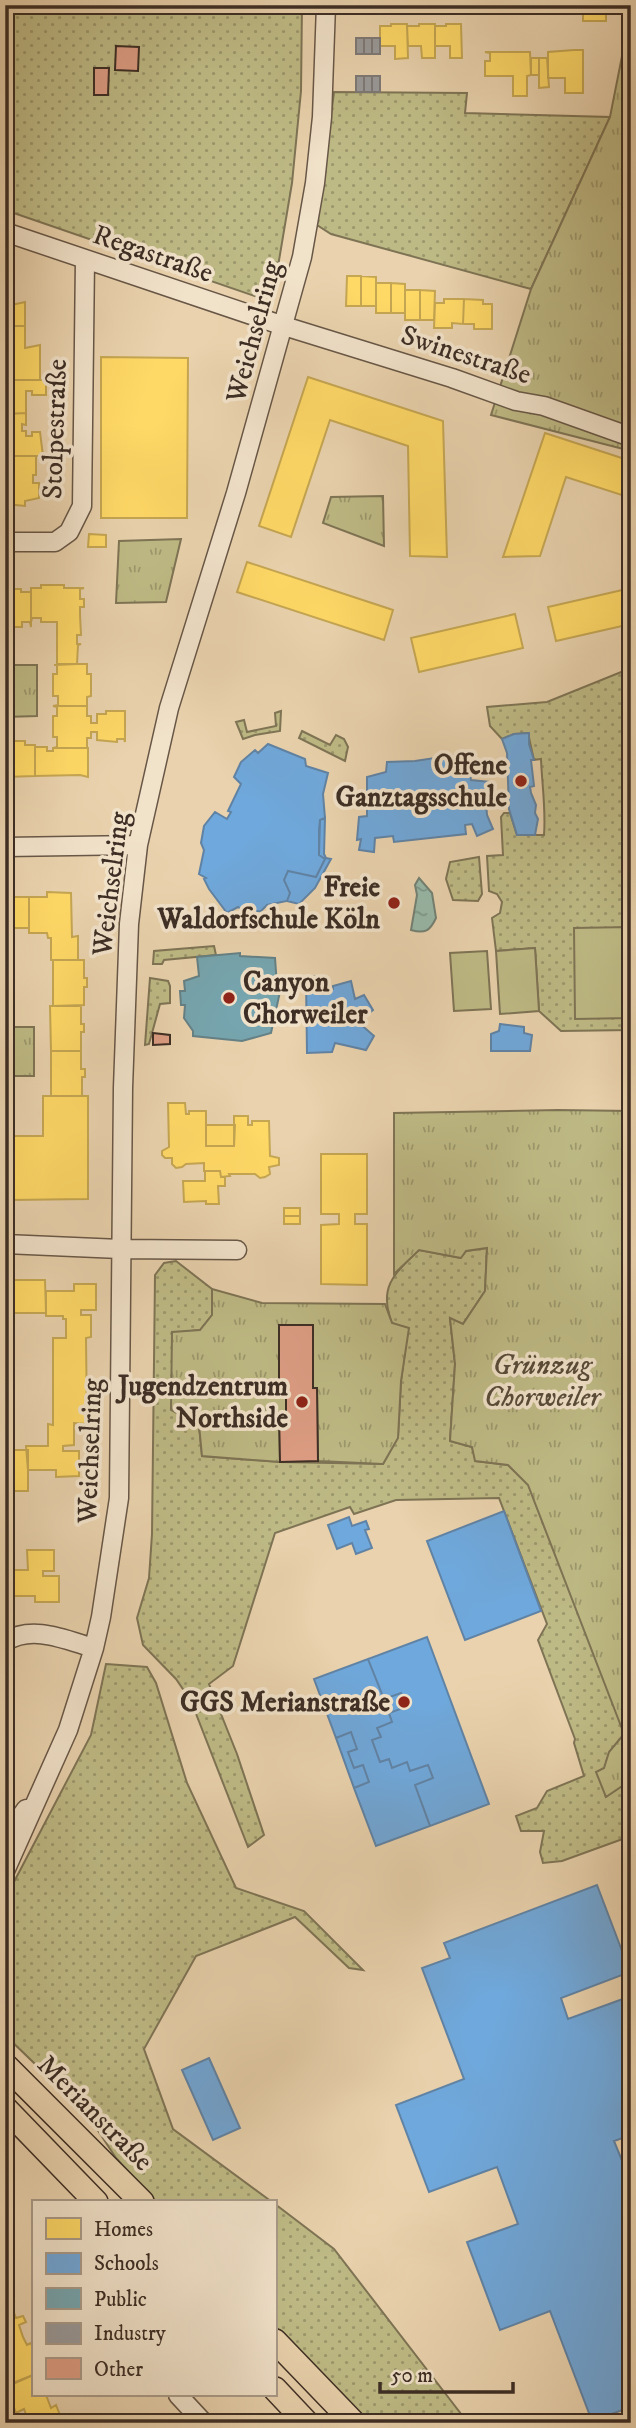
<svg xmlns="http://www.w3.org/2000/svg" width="636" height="2428" font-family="'IM FELL DW Pica',serif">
<defs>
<pattern id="grass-dots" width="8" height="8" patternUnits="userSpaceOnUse" patternTransform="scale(1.75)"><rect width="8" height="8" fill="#beba85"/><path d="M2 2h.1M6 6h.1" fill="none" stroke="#9c986d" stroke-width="1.8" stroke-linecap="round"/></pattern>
<pattern id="park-tufts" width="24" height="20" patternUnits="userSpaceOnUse" patternTransform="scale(1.75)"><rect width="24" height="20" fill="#beba85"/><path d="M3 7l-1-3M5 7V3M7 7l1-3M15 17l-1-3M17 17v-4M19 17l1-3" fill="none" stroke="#9c986d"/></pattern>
<pattern id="water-ripples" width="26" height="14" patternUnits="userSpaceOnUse" patternTransform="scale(1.75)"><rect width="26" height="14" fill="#97b8a8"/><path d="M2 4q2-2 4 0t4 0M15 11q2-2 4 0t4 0" fill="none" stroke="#7c9689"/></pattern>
</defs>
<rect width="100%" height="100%" fill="#e9d2ad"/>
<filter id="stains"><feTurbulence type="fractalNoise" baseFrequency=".00286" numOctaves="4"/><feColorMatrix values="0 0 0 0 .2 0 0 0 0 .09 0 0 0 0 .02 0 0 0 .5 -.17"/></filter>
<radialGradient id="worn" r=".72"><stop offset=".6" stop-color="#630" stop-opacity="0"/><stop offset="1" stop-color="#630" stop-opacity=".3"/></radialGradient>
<path fill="url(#grass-dots)" stroke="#7e7455" stroke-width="2" d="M5 5H302L301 91 292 183 272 302 5 210Z
M334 92 467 93 465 113 610 117 531 289 331 234 317 225Z
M631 668V1030L561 1031 539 1011 535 948 496 951 492 918 500 913 502 902 497 894 489 891 487 856 503 855 501 817 504 813H510L517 835H544C546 809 542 785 541 759L534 760 528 733 514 734 502 739 490 726 487 707 547 702Z
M281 711 280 731 255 735 243 739 236 722 244 720 247 732 276 726 275 713Z
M302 731 330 745 336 735 344 739 348 747 345 761 299 738Z
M479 857 482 894 478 901 453 900 446 879 450 862Z
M214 946 216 955 164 960 162 964H153L154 951Z
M150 978 168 981 170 986V1003L160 1004 149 1044 145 1045Z
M487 1248 485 1291 463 1324 450 1319 455 1364 450 1441 472 1447 476 1461 508 1465 528 1484 625 1734C602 1759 604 1764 606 1796L631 1780V1836L562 1861 543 1863 540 1852 544 1831H521L516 1816 537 1808 547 1791 584 1776 574 1743 575 1739 538 1640 547 1624 499 1498 396 1500 354 1514 350 1507 275 1533 233 1666 209 1684 237 1754 264 1835 248 1847 191 1701 176 1679 143 1645 137 1618 149 1578 152 1534 155 1275 164 1263 176 1261 212 1289V1315L200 1330 172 1333 199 1425 202 1456 280 1462 383 1464 398 1437 401 1381 408 1329 392 1323C378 1287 394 1274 419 1250L460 1258 466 1251Z
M106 1664 147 1667 156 1683 187 1783 236 1888 304 1911 363 1970 349 1968 295 1917 196 1956 144 2049 173 2129 272 2202H156L116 2158 87 2114 5 2035V1899L91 1735Z
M275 2204 334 2249 468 2423H367L275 2326Z"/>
<path fill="url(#park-tufts)" stroke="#7e7455" stroke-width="2" d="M626 5H631V451L491 415 531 289 610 117 627 31Z
M383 496 384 546 323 523 331 497Z
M181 539 166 602 116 603 119 541Z
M8 665H37V716L5 717V669Z
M5 1027H34V1076H5Z
M558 1110 631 1111V1780L606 1797 596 1772 604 1768 609 1752 624 1734 528 1485 508 1465 475 1461 472 1447 450 1441 455 1364 450 1318 463 1324 485 1291 487 1248 466 1251 461 1258 419 1250 394 1274V1113Z
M212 1289 262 1303 385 1304 392 1323 409 1328 401 1381 398 1438 383 1464 318 1461 317 1389 313 1388V1325L279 1326V1390L286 1391V1412L279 1413 280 1462 202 1456 199 1425 171 1410 172 1332 200 1330 212 1315Z"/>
<path fill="#beba85" stroke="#7e7455" stroke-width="2" d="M629 927 630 1018 575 1019 574 928Z
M535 948 539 1011 500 1014 496 951Z
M487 951 491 1009 454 1011 450 953Z"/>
<path fill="url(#water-ripples)" stroke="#738174" stroke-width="2" d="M419 878 432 893 436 918C430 931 425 934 411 930L417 895 415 885Z"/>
<path fill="#ffd966" stroke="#c5a652" stroke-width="2" d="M575 5H606V21H583V9Z
M391 24H407L408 58 395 59V46H380V26H391Z
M419 24H435V58H422L421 46H408L407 26H419Z
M446 24H461L462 58H450V46H435V26H446Z
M574 50H583V93H565V78H548V52Z
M485 52H530L531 75 527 76V96H513V76H485V61H490V53Z
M531 58H539V75H531Z
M539 58H547L549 87 539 88Z
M347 276H361V306H346Z
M361 276 376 277V306H361Z
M5 278H8V286H10L11 305 25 302V326H5Z
M376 283H391V313H376Z
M391 283 405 284V313H391Z
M405 290H420V320H405Z
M420 290 435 291 434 320H420Z
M444 299H464L463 324 452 323V328H434L435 303H444Z
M464 299 483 300V304H492V329H474V324H463Z
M5 326H25V348L40 345V380H6V358L9 357V351L6 352Z
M101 357 188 358 187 518H101Z
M308 377 443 421 447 557 410 556 408 446 330 420 291 537 259 526Z
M6 380H46V395H32V391H26V413L5 414Z
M26 413V425L22 424V431H26V436H32V432H40L43 456H5V414Z
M545 433 631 461V498L566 477 540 556 503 557Z
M5 456H36V475H33V483H39V498L25 501V506L6 504Z
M89 534 106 535V547H88Z
M247 562 393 610 384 640 237 592Z
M41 585H64V588H84L80 589V599H84V607H80V615L81 635H77V644H81L78 645 77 664H57V622H41V618H32L31 622V588H41Z
M631 588V624L556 641 548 607Z
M5 589H21V592H31V627L30 622H22V627H5Z
M515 614 523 648 419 672 411 638Z
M77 664H87V674H91V696L87 697V706H53L58 705V696H53V674H57V665H54Z
M53 706H87V716H91V723H97V714H106V711H125V742L124 739H117V742L97 740V732H91V738H87V748H53L57 747V737H53V716H57V707Z
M5 741H25V745H35V776L5 777Z
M35 747H47V751H53V748H88V777L80 775 35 776Z
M5 889H10V897H29V928H5Z
M47 892 71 893 72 937 78 936V960H51V938H48L47 933H29V897H47Z
M53 960H84V978H87V987H84V1005L53 1006Z
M50 1006H81V1024H84V1032H81V1051H51Z
M51 1051H81V1069H85V1077H82V1096H51Z
M43 1096H88V1199L11 1200V1136H43Z
M168 1103H185L186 1114H189V1111H206V1146H234V1116H248V1125H252V1121H269L270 1156 279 1158V1165L269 1167 270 1174 265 1177 260 1178 255 1174H229L230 1176 221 1177 220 1171H204V1163L186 1164 182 1167 176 1168 172 1164V1158H165L162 1155V1151L169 1147Z
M206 1125H235L234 1146H206Z
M321 1154H367V1214H355V1224H367V1285L321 1284V1225L339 1224V1214H321Z
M5 1165H11V1195H5Z
M205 1171H220L221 1177H225V1186H218L219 1204H206V1201L184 1202 183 1181H205Z
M284 1208H300V1216H284Z
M284 1216H300V1224H284Z
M5 1280H45L46 1313H5Z
M74 1284H96V1310H81V1315H91V1337L86 1338 87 1424 74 1423V1445L63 1446V1451H79V1476L56 1477V1470H28L26 1446H48V1424L53 1425V1338H66V1319H63V1316H46V1291H74Z
M5 1450H28V1491H5Z
M27 1550H54V1571H43V1576H59V1602H35V1596H8V1600H5V1567H8V1570H28Z
M5 2281 14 2301 10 2302 16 2318 23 2316 26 2322 19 2325 23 2337 27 2345 31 2343 33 2349V2375L13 2383 5 2362Z
M33 2375V2395H46L51 2408 56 2405 63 2423H29L24 2409 16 2413 6 2387Z"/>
<path fill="#6fa8dc" stroke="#6083a5" stroke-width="2" d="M529 733V744L534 760H531L534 786 530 787 531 793 536 805 535 813 538 819 535 835H517L509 809 507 753 502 739 514 734Z
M268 744 305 759 306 766 328 773 323 794 325 818 320 820 319 855 325 859 316 877 288 871 284 880 290 893 287 901 267 905 261 911 245 912 238 907 227 913 209 889 204 879 206 878 199 874 204 850 201 843 204 826 215 812 227 819 231 812 228 811 241 784 234 777 241 762 255 750 258 753Z
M454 755 459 770 469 769 471 780 490 782 492 800 486 802 487 815 493 829 477 836 472 824 465 825 466 834 394 842 393 836 375 838 374 852 359 850 361 839 357 840 359 817 367 816V777L386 772 387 762 415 761Z
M325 818 324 854 326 858 331 859 315 888 299 904 287 901 290 893 284 880 288 871 316 877 325 859 319 855V830L320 820Z
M317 976 327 991 333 989V986L351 981 355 999 364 995 373 1010 358 1022 374 1036 366 1050 335 1043 332 1052 307 1053 306 978Z
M500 1024 524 1027V1033L532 1035 530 1051H491V1034L499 1031Z
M504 1511 541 1611 465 1640 427 1541Z
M349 1517 352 1526 366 1521 369 1529 365 1530 372 1548 356 1554 352 1543 337 1549 328 1525Z
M427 1637 489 1804 430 1826 415 1785 433 1778 428 1765 410 1771 407 1762 392 1768 389 1759 380 1762 372 1740 381 1737 377 1728 392 1722 389 1713 406 1707 401 1693 384 1699 368 1659Z
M368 1659 384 1699 401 1693 406 1707 389 1713 392 1722 377 1728 381 1737 372 1740 380 1762 389 1759 392 1768 407 1762 410 1771 428 1765 433 1778 415 1785 430 1826 376 1846 354 1788 369 1782 363 1765 354 1768 348 1752 357 1749 351 1732 336 1738 314 1679Z
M351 1732 357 1749 348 1752 354 1768 363 1765 369 1782 354 1788 336 1738Z
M597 1885 630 1972 561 1998 568 2019 631 1996V2135L614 2141 623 2163 631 2160V2407L592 2421 550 2311 500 2330 467 2242 518 2224 497 2167 429 2192 396 2105 464 2079 422 1968 450 1958 444 1943Z
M209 2058 240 2128 213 2140 182 2070Z"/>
<path fill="#76a5af" stroke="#658186" stroke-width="2" d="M240 953V956L275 958 277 986 281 987 271 1033 242 1041 193 1036V1031L184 1018 185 1005H181L180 991H185L184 981 199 976 197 957Z"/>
<path fill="#999" stroke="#7d7976" stroke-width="2" d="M356 38H364V54H356Z
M364 38H372V54H364Z
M372 38H380V54H372Z
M356 76H364V92H356Z
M364 76H372V92H364Z
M372 76H380V92H372Z"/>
<path fill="#de9e85" stroke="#3d2e25" stroke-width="2" d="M116 46 139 47 138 71 115 70Z
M94 68H109L108 95H94Z
M153 1033 170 1035V1044L153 1045Z
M279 1325H313V1388H317L318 1461 280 1462 279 1412H286V1391H279Z"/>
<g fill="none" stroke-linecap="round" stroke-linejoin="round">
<defs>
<path id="minor" d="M5 232 284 326 452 378 516 401 544 406 631 437
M5 542H55L69 532 82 506 85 259
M5 847 138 845
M5 1244 120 1249 237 1250
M5 1642C32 1624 66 1640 94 1648
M5 1839 26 1809
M5 1871 68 1730 94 1648 101 1617 119 1498 123 1088 129 924 138 845 169 708 236 493 302 257 315 183 322 117 326 5
M178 2395 204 2423"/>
<path id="major" d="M5 2065 142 2202
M5 2108 96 2202
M275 2341 354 2423
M275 2389 307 2423"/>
</defs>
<use href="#minor" stroke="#685747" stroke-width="21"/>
<use href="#major" stroke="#3d2e25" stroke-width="26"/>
<use href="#minor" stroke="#f1e2ca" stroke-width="18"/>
<use href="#major" stroke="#e9d2ad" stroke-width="23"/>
</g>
<g fill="#8f2418" stroke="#f1e2ca" stroke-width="2.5">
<circle cx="521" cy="781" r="7"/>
<circle cx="394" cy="903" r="7"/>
<circle cx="229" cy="998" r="7"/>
<circle cx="302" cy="1402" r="7"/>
<circle cx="404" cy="1702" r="7"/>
</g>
<g text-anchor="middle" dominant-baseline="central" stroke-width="7" stroke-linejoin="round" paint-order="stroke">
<g font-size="28" fill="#3d2e25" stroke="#f1e2ca">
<text transform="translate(153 254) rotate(19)">Regastraße</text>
<text transform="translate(254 332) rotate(-75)">Weichselring</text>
<text transform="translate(466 355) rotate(18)">Swinestraße</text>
<text transform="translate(55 429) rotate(-88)">Stolpestraße</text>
<text transform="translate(111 884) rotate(-83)">Weichselring</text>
<text transform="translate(90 1451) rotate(-88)">Weichselring</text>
<text transform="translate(95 2113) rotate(45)">Merianstraße</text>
</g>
<g font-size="28" font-weight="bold" fill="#3d2e25" stroke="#f1e2ca" text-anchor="end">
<text x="507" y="765">Offene<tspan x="507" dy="32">Ganztagsschule</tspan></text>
<text x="380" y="887">Freie<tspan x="380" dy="32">Waldorfschule Köln</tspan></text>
<text x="243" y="982" text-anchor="start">Canyon<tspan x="243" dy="32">Chorweiler</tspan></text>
<text x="288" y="1386">Jugendzentrum<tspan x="288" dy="32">Northside</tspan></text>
<text x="390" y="1702">GGS Merianstraße</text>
</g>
<g font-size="28" font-style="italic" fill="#574a38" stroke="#f1e2ca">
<text x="542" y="1365">Grünzug<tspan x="542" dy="32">Chorweiler</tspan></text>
</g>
</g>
<rect width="636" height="2428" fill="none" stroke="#e9d2ad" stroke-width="28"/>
<rect x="7" y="7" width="622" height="2414" fill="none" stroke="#3d2e25" stroke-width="3.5"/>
<rect x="14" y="14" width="608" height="2400" fill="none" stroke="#3d2e25" stroke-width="2"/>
<rect x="32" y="2200" width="245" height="196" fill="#f1e2ca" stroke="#a99a88" stroke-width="2"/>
<rect x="46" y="2218" width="35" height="21" fill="#ffd966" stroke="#a99a88" stroke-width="2"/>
<text x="94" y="2236" font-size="21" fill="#3d2e25">Homes</text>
<rect x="46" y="2253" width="35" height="21" fill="#6fa8dc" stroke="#a99a88" stroke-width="2"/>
<text x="94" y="2270" font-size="21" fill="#3d2e25">Schools</text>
<rect x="46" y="2288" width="35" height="21" fill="#76a5af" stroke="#a99a88" stroke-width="2"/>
<text x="94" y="2306" font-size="21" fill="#3d2e25">Public</text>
<rect x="46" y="2323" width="35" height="21" fill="#999999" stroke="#a99a88" stroke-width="2"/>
<text x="94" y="2340" font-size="21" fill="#3d2e25">Industry</text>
<rect x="46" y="2358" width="35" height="21" fill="#de9e85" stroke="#a99a88" stroke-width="2"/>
<text x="94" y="2376" font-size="21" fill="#3d2e25">Other</text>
<path d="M380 2382v10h133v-10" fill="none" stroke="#3d2e25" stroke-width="3.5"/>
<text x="391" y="2382" font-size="21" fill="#3d2e25" stroke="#f1e2ca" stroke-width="5" paint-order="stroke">50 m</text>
<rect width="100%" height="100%" filter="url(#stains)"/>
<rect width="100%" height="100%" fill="url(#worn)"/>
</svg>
